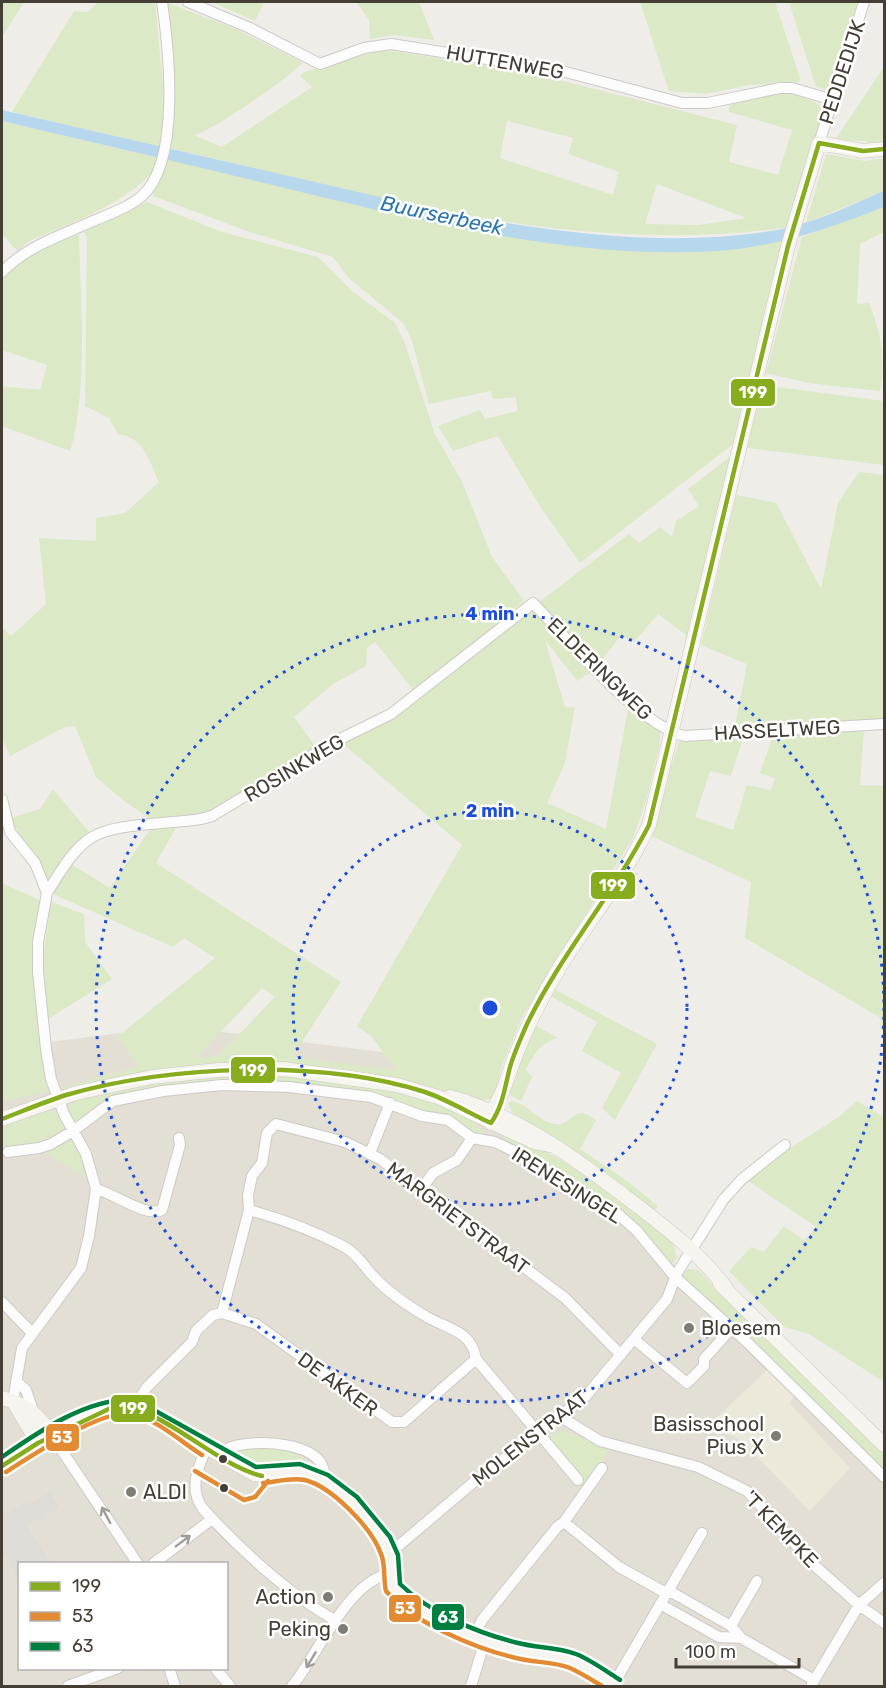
<svg xmlns="http://www.w3.org/2000/svg" width="886" height="1688" font-family="Rubik,sans-serif">
<rect width="100%" height="100%" fill="#eeede8"/>
<path fill="#e3dfd5" fill-rule="evenodd" d="M175 1026 382 1052 580 1174 657 1247 884 1480V1686H2V1048ZM20 1564H226V1668H20Z"/>
<path fill="#ece8da" d="M767 1370 794 1397 789 1403 850 1468 810 1511 741 1441 724 1431 708 1426Z"/>
<path fill="#dbe9c7" fill-rule="evenodd" d="M2 2H24L2 37Z
M98 2H155L165 107 161 147 12 112 74 11 88 12Z
M212 2H264L255 21Z
M356 2H419L434 40 393 35 370 39 369 20Z
M640 2H775L800 78 799 82 750 85 706 94 669 91Z
M789 2H858L831 87 825 89 816 87Z
M168 3 238 30 302 62C297 73 208 134 194 135L222 147 312 87 300 76 304 72 373 52 387 50 531 73 737 125 729 162 778 175 792 130 729 112V106C757 92 800 85 823 109L791 226 784 228C570 256 375 196 169 148L174 111ZM507 121 573 138 568 154 619 172 613 195 500 158ZM657 184 746 218 698 225 645 224Z
M884 67V145L871 146 865 141 835 140Z
M2 121 159 158C149 196 62 226 28 242L17 251 2 234Z
M826 154 865 161 884 158V191L806 223Z
M166 159 437 223 565 244 676 252 720 251 787 240 738 440 580 563 541 508 498 436 453 451 438 426 480 410 485 419 518 411 516 397 493 399 491 391 429 404 412 341 404 324 348 277 333 257 250 232 153 196V187Z
M147 202 222 232 318 257 352 291 395 323 404 341 435 434 462 482 492 557 524 601 414 691 375 642 367 648 366 666 333 684 294 717 318 750 234 801 194 818 152 820 124 801 96 777 75 726 65 727 10 756 2 738V627L11 636 46 604 39 538 96 541V518L125 513 159 482C148 459 145 438 118 434L109 418 85 406 87 237 84 232Z
M884 207V232L860 244 857 304 869 303C881 333 886 360 880 391L808 383 766 373 802 237Z
M77 234 79 238C81 300 88 393 70 451L2 426V386L40 390 47 365 2 350V277L36 252Z
M762 385 884 401V465L747 448Z
M735 453 685 660 686 635 658 614 634 642 623 637 618 639 599 664 539 602 629 534 639 543 660 527 672 537 676 521 699 506 688 489Z
M859 472 884 475V719L735 727 747 664 701 645 736 495 776 503 821 589 838 503Z
M533 610 593 671 577 681 545 640 565 707H575L565 763 547 803 606 829 629 704 660 730V743L647 798 633 838 522 1017 500 1071 497 1093 493 1098 478 1102 396 1081 285 1064 66 1093 59 1088 139 1066 117 1037 215 958 184 938 173 947 53 894 71 864 110 888 151 828H176L156 863 341 982 292 1057 396 1070 372 1037 357 1026 462 845 342 743ZM262 988 275 997 218 1056 196 1058Z
M864 730 860 785 884 786V1032L880 1029 881 1020 879 1017 745 938 751 882 649 835 679 742 743 738 731 776 710 771 695 817 733 830 747 785 771 790 775 778 760 773 773 736Z
M53 789 90 833 49 885 10 818 40 809Z
M2 883 43 902 35 998 50 1091 2 1101Z
M51 902 84 914 85 942 112 979 48 1019 43 956Z
M554 989 657 1044 615 1120 602 1108 621 1073 582 1051 597 1022 550 996Z
M533 1024 558 1038C540 1043 534 1054 526 1070L532 1077 521 1101 510 1095 512 1078Z
M288 1075C343 1080 449 1089 485 1133L473 1134 452 1119 286 1085 129 1093 76 1124 67 1109C78 1097 98 1094 113 1091 172 1078 228 1076 288 1075Z
M512 1101C528 1104 537 1120 554 1124 572 1128 572 1101 596 1120L580 1149 627 1181 658 1206 653 1212 526 1122 512 1112 508 1103Z
M857 1101 884 1117V1382L809 1334 784 1327 729 1271 751 1247 764 1252 784 1226 804 1241 816 1227 747 1180 784 1152 840 1116Z
M52 1110 58 1113 67 1130 66 1132 39 1144 2 1151V1126Z
M507 1132C571 1160 611 1193 665 1235L674 1245 677 1258 671 1265 655 1243 502 1140Z
M72 1138 85 1161 89 1179 48 1155 50 1149Z
M688 1269 698 1270 884 1453V1473L713 1304 686 1282 684 1274Z
M565 1430 608 1450 601 1468 586 1486 543 1439Z
M266 1446C280 1450 307 1453 313 1468L261 1473 230 1456 247 1448Z"/>
<path fill="#dddcd7" d="M50 1492 59 1507 38 1521 36 1518 26 1525 51 1563 20 1564 19 1584 8 1557 2 1558V1516L27 1502 29 1505Z"/>
<path fill="#b7d7ed" d="M2 110 458 215C563 233 676 249 782 229 817 222 851 205 884 191V207C830 228 777 247 718 251 576 260 430 223 293 190 196 166 99 144 2 121Z"/>
<g fill="none" stroke-linecap="round" stroke-linejoin="round">
<defs>
<path id="street" d="M188 2 250 28 320 64 364 48 391 44 562 71 682 103H708L780 88H792L833 100
M819 143 864 2
M2 272C27 246 60 236 93 221 109 214 128 208 142 196 181 161 169 50 162 2
M2 799 10 832 35 863 47 893 38 942V972L46 1049 51 1079 64 1114 86 1154 96 1189 89 1236 81 1268 22 1348 13 1401
M47 893C84 832 92 829 161 823 179 821 195 822 212 816L334 742 391 714 533 603C568 639 637 724 684 736L884 724
M8 1152 39 1148 51 1144 73 1131 113 1101 163 1091 222 1085 289 1087 371 1097 422 1116 448 1120 472 1138
M370 1153 390 1103
M96 1189C115 1194 147 1218 162 1210L180 1145 179 1138
M421 1190 433 1173 457 1160 472 1138 495 1142 524 1156 618 1214 637 1231 675 1277 748 1343 884 1477
M249 1210C282 1219 312 1230 343 1246 358 1254 364 1267 375 1278 388 1292 410 1307 427 1317 448 1329 472 1331 476 1359L578 1480
M2 1302 32 1333
M222 1313 256 1324 392 1422H404L476 1359
M635 1340 687 1383 704 1366V1359L732 1328
M16 1381 26 1390 33 1411
M134 1407 147 1387 192 1342 196 1331 213 1315 222 1313 249 1210 248 1195 252 1176 262 1163 267 1133 276 1124 345 1142 380 1159 565 1298 621 1355
M561 1417 600 1441 698 1467 747 1491 814 1565 859 1605 884 1623
M52 1436 138 1564
M206 1449C197 1469 189 1490 203 1509 239 1548 289 1595 335 1620
M224 1459 229 1448C252 1438 333 1441 323 1480
M564 1522 619 1567 666 1593H673L731 1626 741 1638 814 1680
M390 1553 475 1481 586 1396 667 1299 677 1273 723 1200 742 1179 785 1145
M153 1564 212 1519
M660 1604 719 1637 741 1638
M731 1626 757 1581
M474 1636 482 1620 557 1527 564 1522 602 1468
M215 1668 230 1686
M170 1671 175 1686
M812 1684 859 1605 884 1583
M613 1685 702 1533
M68 1686 118 1668
M292 1686C317 1657 349 1578 391 1574
M471 1686 485 1641"/>
<path id="secondary" d="M450 1097C519 1116 579 1161 635 1204 669 1230 700 1254 726 1288
M2 1119 76 1093 152 1077 218 1070 284 1069 397 1085 438 1097 534 1142 549 1145
M491 1123C492 1108 500 1099 505 1085 519 1042 537 1004 561 965 590 919 626 875 649 825L788 246 819 143 863 151 884 149
M720 1284 884 1445
M2 1398C26 1404 39 1415 52 1436
M13 1401 38 1443
M2 1466C26 1449 106 1400 134 1407L254 1474C270 1477 284 1470 299 1471 328 1473 380 1525 389 1552 393 1563 390 1576 393 1588L413 1607 474 1636 517 1651 557 1656 575 1662 616 1686"/>
</defs>
<use href="#street" stroke="#cccac5" stroke-width="12"/>
<use href="#secondary" stroke="#cecabf" stroke-width="15"/>
<use href="#street" stroke="#fcfcfc" stroke-width="10"/>
<use href="#secondary" stroke="#f6f4ee" stroke-width="14"/>
<defs>
<path id="bus-1" d="M819 143 863 151 884 149
M2 1119C23 1111 44 1102 66 1095 171 1065 321 1059 425 1092 448 1100 469 1113 491 1123 503 1106 505 1086 510 1067 514 1053 521 1038 527 1024 561 954 613 895 649 825L788 246 819 143
M2 1466 38 1443 115 1406C162 1406 213 1464 262 1476"/>
<path id="bus-2" d="M195 1471 244 1500 255 1497 268 1481
M6 1472C31 1456 102 1409 130 1414 156 1418 181 1442 202 1455
M263 1483C276 1482 291 1477 305 1480 332 1487 372 1528 381 1554 386 1565 383 1579 386 1591 411 1622 477 1649 516 1658 534 1663 552 1661 570 1668 581 1673 592 1680 602 1686"/>
<path id="bus-3" d="M2 1457C38 1432 90 1396 136 1400L256 1467 300 1464 328 1475 357 1497 390 1537 398 1555 400 1584C430 1613 477 1633 518 1643 537 1648 557 1647 576 1654 591 1660 606 1671 620 1680"/>
</defs>
<use href="#bus-1" stroke="#fff" stroke-width="9"/>
<use href="#bus-2" stroke="#fff" stroke-width="9"/>
<use href="#bus-3" stroke="#fff" stroke-width="9"/>
<use href="#bus-1" stroke="#87ac1e" stroke-width="4.5"/>
<use href="#bus-2" stroke="#e38b33" stroke-width="4.5"/>
<use href="#bus-3" stroke="#008040" stroke-width="4.5"/>
</g>
<defs><path id="oneway-shaft" d="M-6 0H5M1.5-3L5.5 0L1.5 3" fill="none" stroke-width="1.6" stroke-linecap="round" stroke-linejoin="round" transform="scale(1.5)"/></defs>
<g stroke="#a09d98">
<use href="#oneway-shaft" transform="translate(106 1515) rotate(-118)"/>
<use href="#oneway-shaft" transform="translate(183 1541) rotate(-37)"/>
<use href="#oneway-shaft" transform="translate(311 1660) rotate(121)"/>
</g>
<g fill="none" stroke="#1d4ed8" stroke-width="3" stroke-dasharray="3 6">
<circle cx="490" cy="1008" r="197"/>
<circle cx="490" cy="1008" r="394"/>
</g>
<g fill="#807b73" stroke="#fff" stroke-width="2">
<circle cx="689" cy="1328" r="6"/>
<circle cx="776" cy="1436" r="6"/>
<circle cx="131" cy="1492" r="6"/>
<circle cx="328" cy="1597" r="6"/>
<circle cx="343" cy="1629" r="6"/>
</g>
<g fill="#443e34" stroke="#fff" stroke-width="2">
<circle cx="223" cy="1459" r="5"/>
<circle cx="224" cy="1488" r="5"/>
</g>
<g text-anchor="middle" dominant-baseline="central" stroke-width="5" stroke-linejoin="round" paint-order="stroke">
<g font-size="20" fill="#443e34" stroke="#fff">
<text transform="translate(505 62) rotate(10)">HUTTENWEG</text>
<text transform="translate(842 72) rotate(-72)">PEDDEDIJK</text>
<text transform="translate(600 669) rotate(44)">ELDERINGWEG</text>
<text transform="translate(777 730) rotate(-3)">HASSELTWEG</text>
<text transform="translate(294 768) rotate(-31)">ROSINKWEG</text>
<text transform="translate(567 1185) rotate(32)">IRENESINGEL</text>
<text transform="translate(458 1218) rotate(37)">MARGRIETSTRAAT</text>
<text transform="translate(338 1384) rotate(36)">DE AKKER</text>
<text transform="translate(530 1438) rotate(-38)">MOLENSTRAAT</text>
<text transform="translate(781 1529) rotate(46)">'T KEMPKE</text>
</g>
<g font-size="20" fill="#443e34" stroke="#fff" text-anchor="end">
<text x="701" y="1328" text-anchor="start">Bloesem</text>
<text x="764" y="1424">Basisschool<tspan x="764" dy="23">Pius X</tspan></text>
<text x="143" y="1492" text-anchor="start">ALDI</text>
<text x="316" y="1597">Action</text>
<text x="331" y="1629">Peking</text>
</g>
<g font-size="21" font-style="italic" fill="#2f76ae" stroke="#fff">
<text transform="translate(442 215) rotate(12)">Buurserbeek</text>
</g>
</g>
<circle cx="490" cy="1008" r="9" fill="#1d4ed8" stroke="#fff" stroke-width="3"/>
<g font-size="18" text-anchor="middle" font-weight="bold" fill="#1d4ed8" stroke="#fff" stroke-width="5" stroke-linejoin="round" paint-order="stroke">
<text x="490" y="620">4 min</text>
<text x="490" y="817">2 min</text>
</g>
<g stroke="#fff" stroke-width="2">
<rect x="730" y="378" width="46" height="29" rx="6" fill="#87ac1e"/>
<rect x="590" y="871" width="46" height="29" rx="6" fill="#87ac1e"/>
<rect x="230" y="1056" width="46" height="28" rx="6" fill="#87ac1e"/>
<rect x="110" y="1394" width="46" height="29" rx="6" fill="#87ac1e"/>
<rect x="45" y="1423" width="35" height="29" rx="6" fill="#e38b33"/>
<rect x="388" y="1594" width="34" height="29" rx="6" fill="#e38b33"/>
<rect x="431" y="1603" width="34" height="28" rx="6" fill="#008040"/>
</g>
<g font-size="16" text-anchor="middle" font-weight="bold" fill="#fff">
<text x="753" y="398">199</text>
<text x="613" y="891">199</text>
<text x="253" y="1076">199</text>
<text x="133" y="1414">199</text>
<text x="62" y="1443">53</text>
<text x="405" y="1614">53</text>
<text x="448" y="1623">63</text>
</g>
<rect width="886" height="1688" fill="none" stroke="#443e34" stroke-width="6"/>
<rect x="18" y="1562" width="210" height="108" fill="#ffffff" stroke="#b4b2ae" stroke-width="1.5"/>
<rect x="30" y="1582" width="30" height="9" fill="#87ac1e" stroke="#b4b2ae" stroke-width="1.5"/>
<text x="72" y="1592" font-size="18" fill="#443e34">199</text>
<rect x="30" y="1612" width="30" height="9" fill="#e38b33" stroke="#b4b2ae" stroke-width="1.5"/>
<text x="72" y="1622" font-size="18" fill="#443e34">53</text>
<rect x="30" y="1642" width="30" height="9" fill="#008040" stroke="#b4b2ae" stroke-width="1.5"/>
<text x="72" y="1652" font-size="18" fill="#443e34">63</text>
<path d="M676 1658v9h123v-9" fill="none" stroke="#443e34" stroke-width="3"/>
<text x="685" y="1658" font-size="18" fill="#443e34" stroke="#ffffff" stroke-width="4.5" paint-order="stroke">100 m</text>
</svg>
